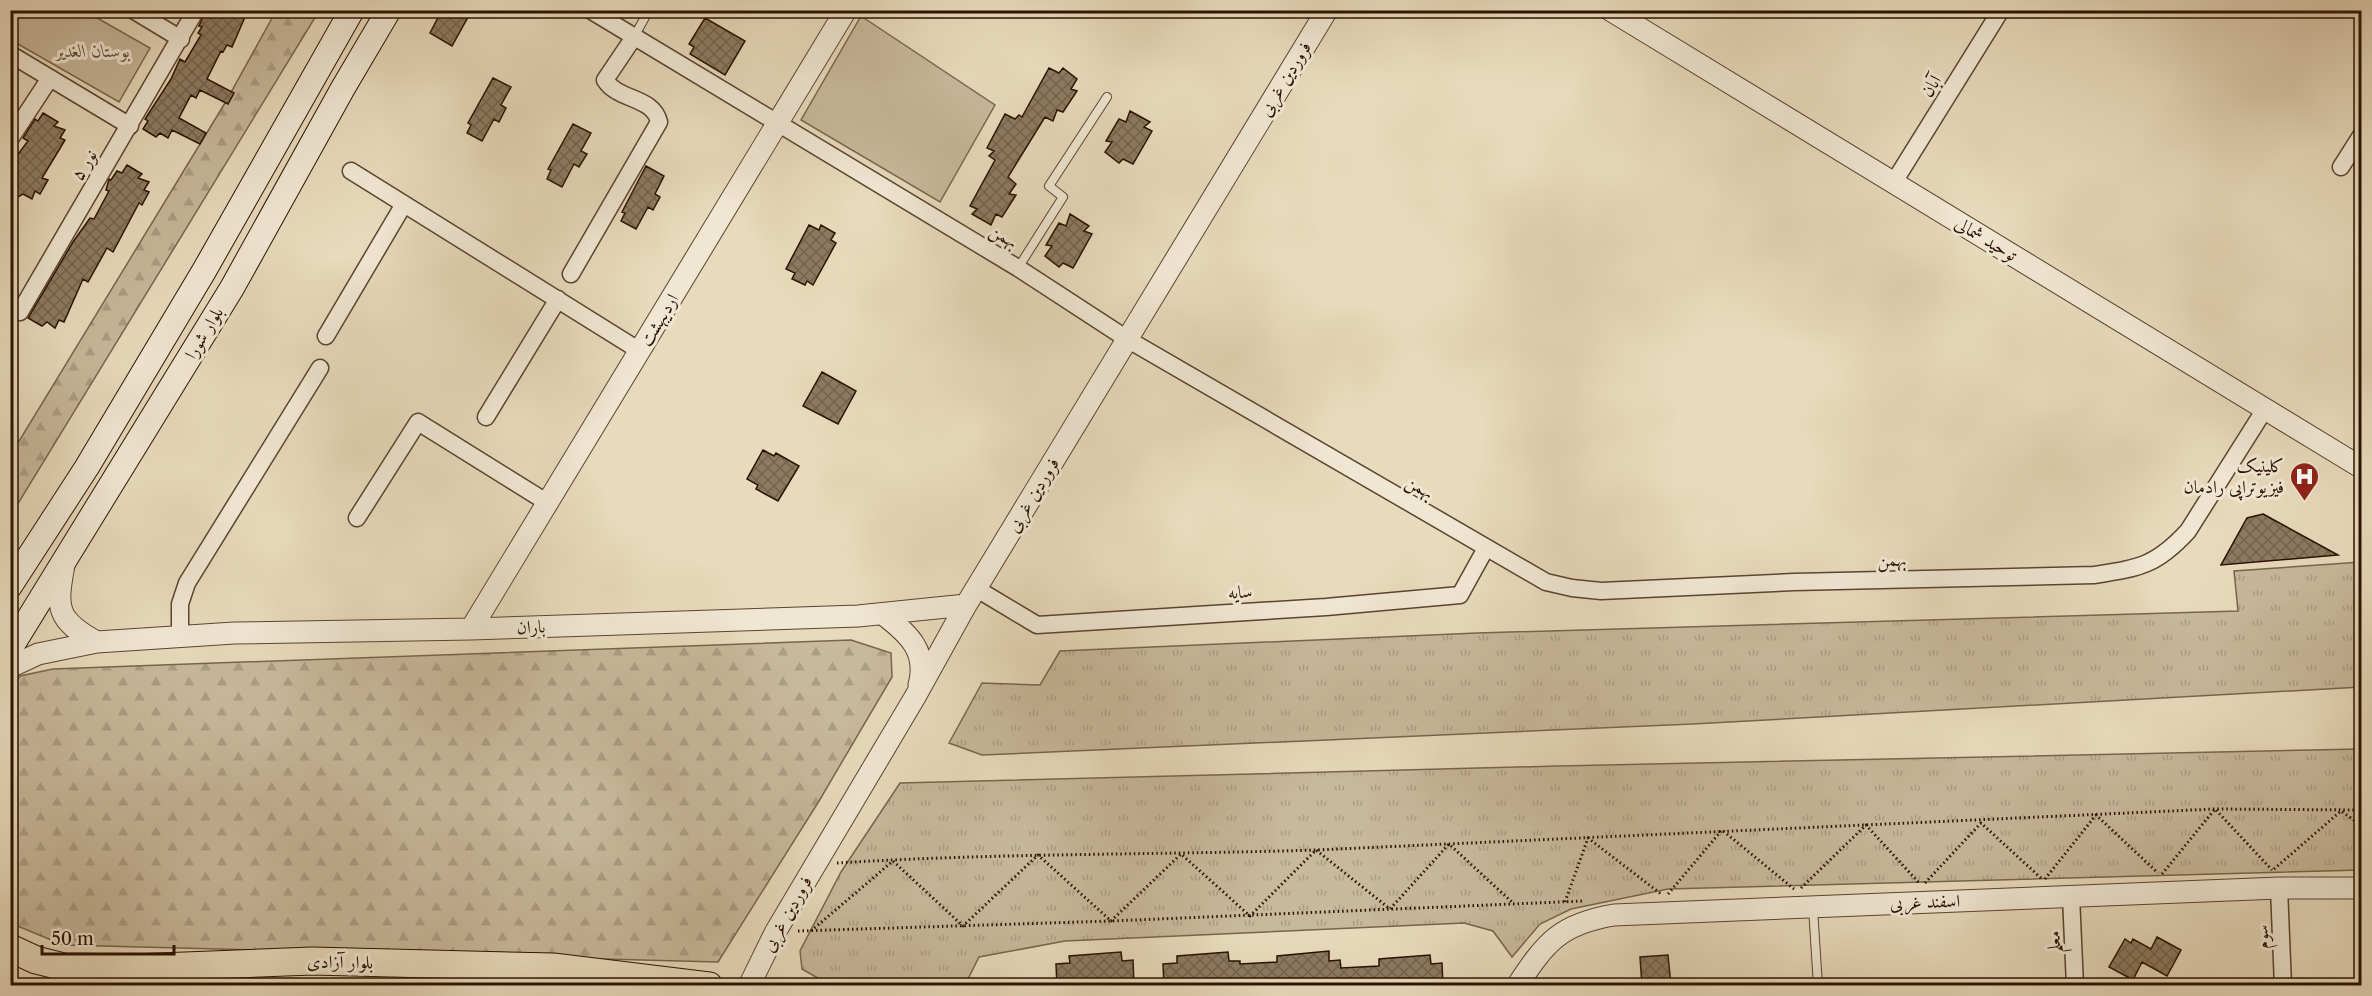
<svg xmlns="http://www.w3.org/2000/svg" width="2372" height="996" font-family="'Libre Caslon Text',Amiri,serif">
<defs>
<pattern id="grass-tufts" width="24" height="20" patternUnits="userSpaceOnUse" patternTransform="scale(1.5)"><rect width="24" height="20" fill="#c8b89c"/><path d="M3 7l-1-3M5 7V3M7 7l1-3M15 17l-1-3M17 17v-4M19 17l1-3" fill="none" stroke="#ac9d85"/></pattern>
<pattern id="forest-firs" width="22" height="20" patternUnits="userSpaceOnUse" patternTransform="scale(1.5)"><rect width="22" height="20" fill="#c8b89c"/><path d="M5 1l3.5 6h-7zM16 11l3.5 6h-7z" fill="#ac9d85"/></pattern>
<pattern id="building-cross-hatch" width="8" height="8" patternUnits="userSpaceOnUse" patternTransform="scale(1.5)"><rect width="8" height="8" fill="#8d7a62"/><path d="M0 0l8 8M0 8l8-8" fill="none" stroke="#73634e"/></pattern>
</defs>
<rect width="100%" height="100%" fill="#e8dabc"/>
<filter id="stains"><feTurbulence type="fractalNoise" baseFrequency=".00333" numOctaves="4"/><feColorMatrix values="0 0 0 0 .2 0 0 0 0 .09 0 0 0 0 .02 0 0 0 .5 -.17"/></filter>
<radialGradient id="worn" r=".72"><stop offset=".6" stop-color="#630" stop-opacity="0"/><stop offset="1" stop-color="#630" stop-opacity=".3"/></radialGradient>
<path fill="url(#grass-tufts)" stroke="#79654e" stroke-width="1.5" d="M2361 562V687L1693 724 982 755 949 743 982 683 1040 685 1060 651 1477 633 2238 611 2234 571Z
M2361 749V870L1668 889 1571 909 1540 924 1512 957 1493 931 1464 923 1065 941 979 957 965 985H842L823 981 802 969 800 951 841 872 900 783 1558 766Z"/>
<path fill="url(#forest-firs)" stroke="#79654e" stroke-width="1.5" d="M276 11H319L11 515 10 456 225 103Z
M851 640 891 653 892 677 819 801 718 962 63 945 15 925 11 918 10 691 20 676 53 669Z"/>
<path fill="#c8b89c" stroke="#79654e" stroke-width="1.5" d="M11 10 85 11 150 48 119 102 11 40Z
M861 16 995 105 940 202 801 120Z"/>
<path fill="url(#building-cross-hatch)" stroke="#2a1200" stroke-width="1.5" d="M206 10H248L232 47 227 45 223 52 221 51 207 79 234 93 228 104 200 90 196 98 191 95 179 118 206 133 200 144 172 130 168 138 160 133 156 137 143 129 148 121 145 119 171 79 180 59 185 62 201 35 198 33 202 27 199 26Z
M442 10H472L452 46 430 33Z
M705 18 745 41 725 75 690 54 694 47 689 44Z
M1049 68 1059 73 1063 68 1077 79 1071 89 1077 91 1063 112 1057 110 1053 121 1045 117 1008 177 1016 184 1009 194 1016 195 1002 217 996 214 991 225 972 214 977 209 970 206 995 160 989 156 994 151 987 148 1005 114 1015 119 1019 115 1022 117Z
M493 78 511 87 501 105 506 108 499 122 494 119 482 141 467 133 471 125 468 123Z
M1130 111 1150 122 1144 127 1152 131 1133 164 1123 159 1119 163 1105 152 1112 142 1106 141 1119 119 1126 122Z
M43 113 58 122 54 126 65 130 60 138 65 140 42 178 48 180 40 194 35 191 32 199 23 194 18 197 10 193V165L28 141 23 138 35 119 38 121Z
M573 124 591 133 581 151 587 154 579 167 574 164 562 187 547 179 551 170 548 169Z
M127 165 142 174 138 178 149 182 144 190 149 192 142 205 139 203 113 252 107 248 88 282 83 279 64 322 59 320 55 328 47 322 42 326 28 318 73 242 90 218 94 219 109 191 106 190 109 179 111 180 117 171 122 173Z
M646 166 664 176 655 194 660 197 653 210 648 207 636 229 621 221 625 213 622 212Z
M1070 214 1089 226 1084 231 1092 234 1073 268 1063 263 1059 267 1045 256 1052 246 1046 245 1059 223 1066 226Z
M809 225 819 230 821 225 835 233 831 240 836 243 813 285 807 281 805 285 792 279 795 273 786 269Z
M822 372 856 391 838 424 803 406Z
M763 450 774 456 776 453 799 466 778 501 756 489 758 485 747 479Z
M2263 514 2338 555 2221 565 2247 518Z
M2157 937 2181 950 2167 976 2142 962 2133 980 2109 967 2125 939 2131 943 2133 939 2151 949Z
M1329 951V961L1340 960 1341 968 1379 966V959L1430 955 1431 964 1442 963 1443 986H1164L1163 964 1177 963V956L1228 952 1229 961H1240V964L1277 962V956Z
M1121 952 1122 961 1133 960 1134 986H1057L1056 964 1070 963 1069 956Z
M1668 955 1671 986H1642L1640 957Z"/>
<g fill="none" stroke-linecap="round" stroke-linejoin="round">
<defs>
<path id="service" d="M1307 10 1321 19
M634 37 649 10
M1018 268 1063 197 1049 186 1107 97
M1813 908 1818 986"/>
<path id="minor" d="M133 10 181 39
M590 10 1018 268 1127 339 1546 582 1572 588 1601 591 1794 582 2094 575C2139 568 2156 566 2188 531L2265 409
M10 54 130 126
M10 139 50 78
M2341 167 2362 134
M351 171 640 351
M1894 182 2001 10
M571 274 659 122C653 96 618 101 605 80L634 37
M20 312 196 10
M326 336 404 204
M486 417 558 299
M357 518 418 422 548 503
M977 589 1037 625 1326 607 1460 595 1486 548
M180 637V604L187 583 320 368
M2279 888 2283 986
M2071 896 2075 986"/>
<path id="tertiary" d="M1610 10 2362 468
M64 565C56 608 56 620 97 642
M884 615C909 634 928 652 919 685
M471 629 846 10
M10 667 38 654 97 642 234 633 471 629 858 616 966 605
M749 986 776 931 915 697 966 605 1327 10
M1517 986C1546 942 1560 924 1614 915L2279 888H2362"/>
<path id="secondary" d="M10 586 87 467 204 271 352 10
M10 649 232 288 343 88 389 10"/>
<path id="primary" d="M10 948 36 960 64 967 133 968 312 961 553 967 709 986"/>
</defs>
<use href="#service" stroke="#5a442f" stroke-width="10"/>
<use href="#minor" stroke="#5a442f" stroke-width="19"/>
<use href="#tertiary" stroke="#5a442f" stroke-width="23"/>
<use href="#secondary" stroke="#2a1200" stroke-width="26"/>
<use href="#primary" stroke="#2a1200" stroke-width="29"/>
<path stroke="#2a1200" stroke-width="3" stroke-dasharray="1.5 3" stroke-linecap="butt" d="M837 863C996 853 1156 855 1316 850L2215 809 2362 810
M2354 867H2362
M2274 869 2341 811 2362 826
M2162 874 2215 809 2272 870
M2045 879 2096 815 2158 873
M1925 883 1981 823 2042 879
M1801 888 1866 825 1920 884
M1668 894 1722 830 1794 889
M1565 902 1588 838 1661 894
M798 931 1111 921 1583 901
M811 931 893 861 963 926 1038 855 1111 921 1181 854 1250 916 1316 850 1390 909 1449 844 1514 904"/>
<use href="#service" stroke="#f0e7d3" stroke-width="8"/>
<use href="#minor" stroke="#f0e7d3" stroke-width="16"/>
<use href="#tertiary" stroke="#f0e7d3" stroke-width="21"/>
<use href="#secondary" stroke="#f0e7d3" stroke-width="24"/>
<use href="#primary" stroke="#e8dabc" stroke-width="27"/>
</g>
<defs>
<symbol id="hospital-pin" viewBox="-11 -11 22 30"><path d="M0 17L-7.5 6A9.5 9.5 0 1 1 7.5 6Z" fill="#8f2418" stroke="#f0e7d3"/><path d="M-5-5h3v3.5h4V-5h3V5h-3V1.5h-4V5h-3Z" fill="#fff"/></symbol>
</defs>
<g fill-rule="evenodd">
<use href="#hospital-pin" x="2288" y="460" width="33" height="45"/>
</g>
<g text-anchor="middle" dominant-baseline="central" stroke-width="6" stroke-linejoin="round" paint-order="stroke">
<g font-size="18" font-style="italic" fill="#614c37" stroke="#f0e7d3">
<text x="93" y="51">بوستان الغدیر</text>
</g>
<g font-size="18" fill="#2a1200" stroke="#f0e7d3">
<text transform="translate(1285 79) rotate(-59)">فروردین غربی</text>
<text transform="translate(1931 86) rotate(-58)">آبان</text>
<text transform="translate(84 165) rotate(-59)">نور ۵</text>
<text transform="translate(1004 236) rotate(31)">بهمن</text>
<text transform="translate(1986 239) rotate(31)">توحید شمالی</text>
<text transform="translate(659 320) rotate(-59)">اردیبهشت</text>
<text transform="translate(204 333) rotate(-59)">بلوار شورا</text>
<text transform="translate(1420 487) rotate(30)">بهمن</text>
<text transform="translate(1033 495) rotate(-59)">فروردین غربی</text>
<text transform="translate(1892 560) rotate(-1)">بهمن</text>
<text transform="translate(1240 592) rotate(-4)">سایه</text>
<text transform="translate(531 627) rotate(-2)">باران</text>
<text transform="translate(1925 902) rotate(-2)">اسفند غربی</text>
<text transform="translate(787 914) rotate(-61)">فروردین غربی</text>
<text transform="translate(2262 937) rotate(-92)">سوم</text>
<text transform="translate(2054 942) rotate(-93)">معلم</text>
<text transform="translate(340 962) rotate(1)">بلوار آزادی</text>
</g>
<g font-size="18" fill="#2a1200" stroke="#f0e7d3" text-anchor="end">
<text x="2284" y="466">کلینیک<tspan x="2284" dy="21">فیزیوتراپی رادمان</tspan></text>
</g>
</g>
<rect width="2372" height="996" fill="none" stroke="#e8dabc" stroke-width="36"/>
<rect x="12" y="12" width="2348" height="972" fill="none" stroke="#2a1200" stroke-width="3"/>
<rect x="18" y="18" width="2336" height="960" fill="none" stroke="#2a1200" stroke-width="1.5"/>
<path d="M42 945v9h132v-9" fill="none" stroke="#2a1200" stroke-width="3"/>
<text x="51" y="945" font-size="18" fill="#2a1200" stroke="#f0e7d3" stroke-width="4.5" paint-order="stroke">50 m</text>
<rect width="100%" height="100%" filter="url(#stains)"/>
<rect width="100%" height="100%" fill="url(#worn)"/>
</svg>
